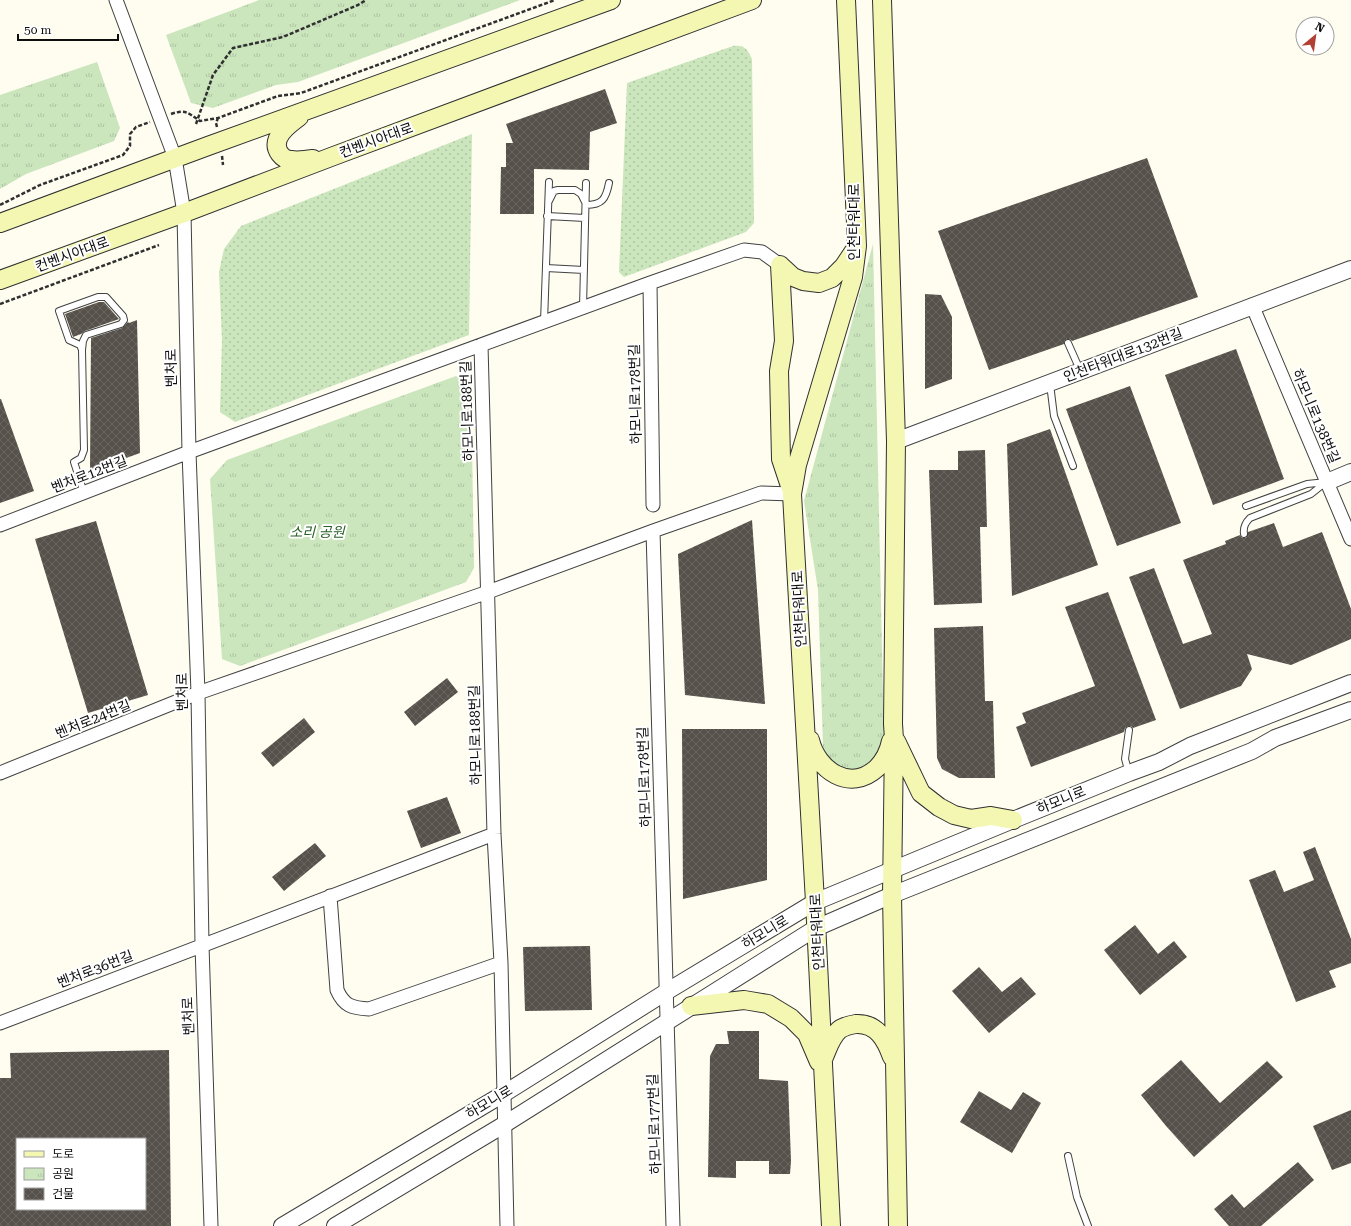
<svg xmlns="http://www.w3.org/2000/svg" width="1351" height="1226" font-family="'Roboto Serif','Noto Sans KR',serif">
<defs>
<pattern id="grass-dots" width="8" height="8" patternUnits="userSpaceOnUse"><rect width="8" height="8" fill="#cbe5bd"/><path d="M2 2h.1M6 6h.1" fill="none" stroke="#adc3a1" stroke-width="1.8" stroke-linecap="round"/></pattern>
<pattern id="park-tufts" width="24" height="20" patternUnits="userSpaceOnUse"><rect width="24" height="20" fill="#cbe5bd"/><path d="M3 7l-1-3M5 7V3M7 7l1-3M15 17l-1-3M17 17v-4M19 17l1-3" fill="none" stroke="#adc3a1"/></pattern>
<pattern id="building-cross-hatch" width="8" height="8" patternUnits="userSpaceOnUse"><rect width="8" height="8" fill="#56514b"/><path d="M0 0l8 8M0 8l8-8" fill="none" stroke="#696561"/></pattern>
</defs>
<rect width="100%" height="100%" fill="#fefdf0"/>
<path fill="url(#grass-dots)" d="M733 46C745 45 747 49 752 59L754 223 746 232 624 277 619 272 627 83Z
M472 134 469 335 235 422 220 412 222 340 219 272 224 249 241 226Z"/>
<path fill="url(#park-tufts)" d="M259 0H520L298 82 276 85 213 108 191 103 166 35Z
M97 62 120 128 114 141 26 174 0 189V95Z
M873 244 884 740 880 753 866 769 840 771 824 756 823 746 818 590 804 501Z
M456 376 471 383 474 568 466 582 240 666 222 659 210 479 227 460Z"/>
<path fill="url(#building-cross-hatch)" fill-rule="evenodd" d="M605 89 617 123 590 132 589 170 534 169V214H500L501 167H506V143H513L506 124Z
M1147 158 1198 297 1072 341 1070 339H1067L1064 341V344L989 370 938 231Z
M925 294 941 295 952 317V379L925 389Z
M99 302H104L119 319 85 331 81 334 73 337 65 314Z
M137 320 140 453 90 471 91 338 122 328 128 322 129 323Z
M1236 349 1284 479 1213 505 1165 375Z
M1130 386 1181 523 1117 546 1066 409Z
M0 399H1L34 491 0 503Z
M1050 429 1098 565 1012 596 1007 444Z
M985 450 987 527H980L982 603 934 605 929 470H958V451Z
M752 520 765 704 685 695 678 554Z
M96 521 148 695 88 713 35 539Z
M1274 523 1283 547 1322 532 1351 609V639L1291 665 1247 654 1252 669 1241 686 1180 709 1129 577 1154 568 1183 644 1212 634 1183 560 1226 544 1225 541 1240 535 1242 538H1246L1248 532Z
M1108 592 1156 720 1133 728 1131 726H1128L1125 728 1124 732 1031 767 1016 727 1026 723 1022 713 1095 686 1065 607Z
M983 626 985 701H993L995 778H959L942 769 937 758 934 628Z
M447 678 458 692 415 726 404 712Z
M304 718 315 732 273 767 261 753Z
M682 729H767V880L683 899Z
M447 797 461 833 421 848 407 811Z
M315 843 326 856 284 891 272 877Z
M1315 847 1351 939V963L1329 971 1336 987 1296 1002 1249 880 1275 870 1284 892 1314 880 1303 852Z
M1135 925 1158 954 1174 941 1187 957 1140 995 1104 950Z
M590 946 592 1010 525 1011 523 947Z
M979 967 1002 992 1021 977 1036 994 989 1033 952 991Z
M727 1031H759V1079L788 1081 791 1161 790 1174H769V1161H736V1178L708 1177 710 1056 716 1044H729Z
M169 1050 171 1226H0V1078H11L10 1053ZM17 1139H145V1209H17Z
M1181 1060 1220 1103 1267 1061 1283 1077 1194 1157 1166 1126 1141 1095Z
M979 1091 1011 1110 1023 1092 1041 1103 1012 1153 960 1122Z
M1351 1110V1163L1332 1170 1313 1126Z
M1298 1162 1314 1180 1261 1226H1229L1214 1209 1232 1194 1244 1208Z"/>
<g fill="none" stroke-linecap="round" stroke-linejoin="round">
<defs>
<path id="service" d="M549 201 554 191 558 190H575L581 194 585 202
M586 205C602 205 606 199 609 183
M547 216 585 218
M546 268 584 270
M98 297H106L123 316 124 320 121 324 86 335 83 341 82 350 80 345 69 340 59 311Z
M583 308 586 183
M544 322 549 182
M1068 343 1080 370
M82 350 84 450 81 458 74 462 84 493
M1050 384 1054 416 1073 466
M1246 506 1307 484 1327 482
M1244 534C1243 527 1245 523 1250 518L1311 494 1326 482
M1129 773 1125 759 1129 730
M1068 1156 1077 1197 1088 1226"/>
<path id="minor" d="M116 0 175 158 184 213 189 452 198 693 202 945 211 1226
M650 283 653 505
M1252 305 1351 539
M481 345 494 834 501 963 507 1226
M0 525 189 452 650 283 744 250 762 252 780 265
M653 531 673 1226
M0 773 198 693 488 592 653 531 761 493 792 494
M330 896 337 990C344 1006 352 1008 369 1009L501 963
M0 1023 494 834"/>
<path id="tertiary" d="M896 441 1351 269
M1327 482 1351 472
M282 1226 505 1093 666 992 815 902 1013 820 1129 773 1159 762 1190 746 1351 683
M335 1226 505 1124 816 928 892 895 1252 751 1275 738 1351 710"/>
<path id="secondary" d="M882 0 896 441 893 724 894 739 892 895 898 1226
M299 117C288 125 269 139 280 154 283 158 286 160 291 160 298 161 306 160 313 159
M0 223 208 146 611 0
M780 265 784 341 779 371 781 459 791 489
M780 265 793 277 803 281 819 283 832 278 844 266 856 248
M0 280 184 213 331 157 752 0
M810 740C817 770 850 793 877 768 884 761 889 751 891 741
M896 741 921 793 939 807 954 815 971 819 991 816 1013 820
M691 1006 744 1000 768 1004 791 1018 807 1034 819 1062
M824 1057C828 1048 831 1037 839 1030 844 1026 850 1025 856 1024 877 1023 886 1040 892 1057
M831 1226 815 902 792 494 797 465 853 277 857 246 846 0"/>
</defs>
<use href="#service" stroke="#414141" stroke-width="8"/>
<use href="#minor" stroke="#414141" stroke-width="15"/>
<use href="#tertiary" stroke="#414141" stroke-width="18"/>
<use href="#secondary" stroke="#303030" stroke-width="20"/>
<path stroke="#303030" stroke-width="2.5" stroke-dasharray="4 2" stroke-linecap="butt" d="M171 114C186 109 188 113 200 121L218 118 278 96 301 93 555 0
M196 124 213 75 233 48 283 37 358 5 366 0
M217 127 216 123 218 118
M222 156 223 165
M0 205 40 185 123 155 130 146V134L136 127 150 122
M0 304 159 245"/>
<use href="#service" stroke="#fff" stroke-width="6"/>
<use href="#minor" stroke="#fff" stroke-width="13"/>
<use href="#tertiary" stroke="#fff" stroke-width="16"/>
<use href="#secondary" stroke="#f4f7b2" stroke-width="18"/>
</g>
<g text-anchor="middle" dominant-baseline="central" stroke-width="4" stroke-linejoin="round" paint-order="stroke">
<g font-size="14" fill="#0e0e0e" stroke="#fff">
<text transform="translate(376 140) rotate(-20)">컨벤시아대로</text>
<text transform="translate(854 222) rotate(-90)">인천타워대로</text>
<text transform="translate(72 254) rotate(-20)">컨벤시아대로</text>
<text transform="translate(1123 355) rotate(-21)">인천타워대로132번길</text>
<text transform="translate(171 368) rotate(-91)">벤처로</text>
<text transform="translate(635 394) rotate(-91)">하모니로178번길</text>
<text transform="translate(467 411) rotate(-92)">하모니로188번길</text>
<text transform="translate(1316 416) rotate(67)">하모니로138번길</text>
<text transform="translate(89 474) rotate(-21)">벤처로12번길</text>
<text transform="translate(799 609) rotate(-93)">인천타워대로</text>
<text transform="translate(182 692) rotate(-91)">벤처로</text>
<text transform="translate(93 719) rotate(-22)">벤처로24번길</text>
<text transform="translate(475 735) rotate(-91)">하모니로188번길</text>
<text transform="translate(644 777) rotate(-92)">하모니로178번길</text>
<text transform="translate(1061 800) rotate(-22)">하모니로</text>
<text transform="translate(765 932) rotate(-31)">하모니로</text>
<text transform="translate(817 932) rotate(-93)">인천타워대로</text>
<text transform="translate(95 969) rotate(-21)">벤처로36번길</text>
<text transform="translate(188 1016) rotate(-92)">벤처로</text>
<text transform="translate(489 1102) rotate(-31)">하모니로</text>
<text transform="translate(654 1124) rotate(-92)">하모니로177번길</text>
</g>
<g font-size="14" font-style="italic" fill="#276024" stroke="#fff">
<text x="317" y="532">소리 공원</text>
</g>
</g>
<rect x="16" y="1138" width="130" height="72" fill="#ffffff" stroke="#9f9f9f"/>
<rect x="24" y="1151" width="20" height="6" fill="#f4f7b2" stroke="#9f9f9f"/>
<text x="52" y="1158" font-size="12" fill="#0e0e0e">도로</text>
<rect x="24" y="1168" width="20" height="12" fill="url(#park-tufts)" stroke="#9f9f9f"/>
<text x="52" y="1178" font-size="12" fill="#0e0e0e">공원</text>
<rect x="24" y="1188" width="20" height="12" fill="url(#building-cross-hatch)" stroke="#9f9f9f"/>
<text x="52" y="1198" font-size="12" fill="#0e0e0e">건물</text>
<g transform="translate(1315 36) rotate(29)"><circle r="19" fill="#ffffff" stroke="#9f9f9f"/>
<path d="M0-3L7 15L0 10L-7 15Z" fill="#b14033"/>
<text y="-6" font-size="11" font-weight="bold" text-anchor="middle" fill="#0e0e0e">N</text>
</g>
<path d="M18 34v6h100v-6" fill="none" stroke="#0e0e0e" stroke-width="2"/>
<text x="24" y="34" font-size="12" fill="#0e0e0e" stroke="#ffffff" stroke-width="3" paint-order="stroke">50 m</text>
</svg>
